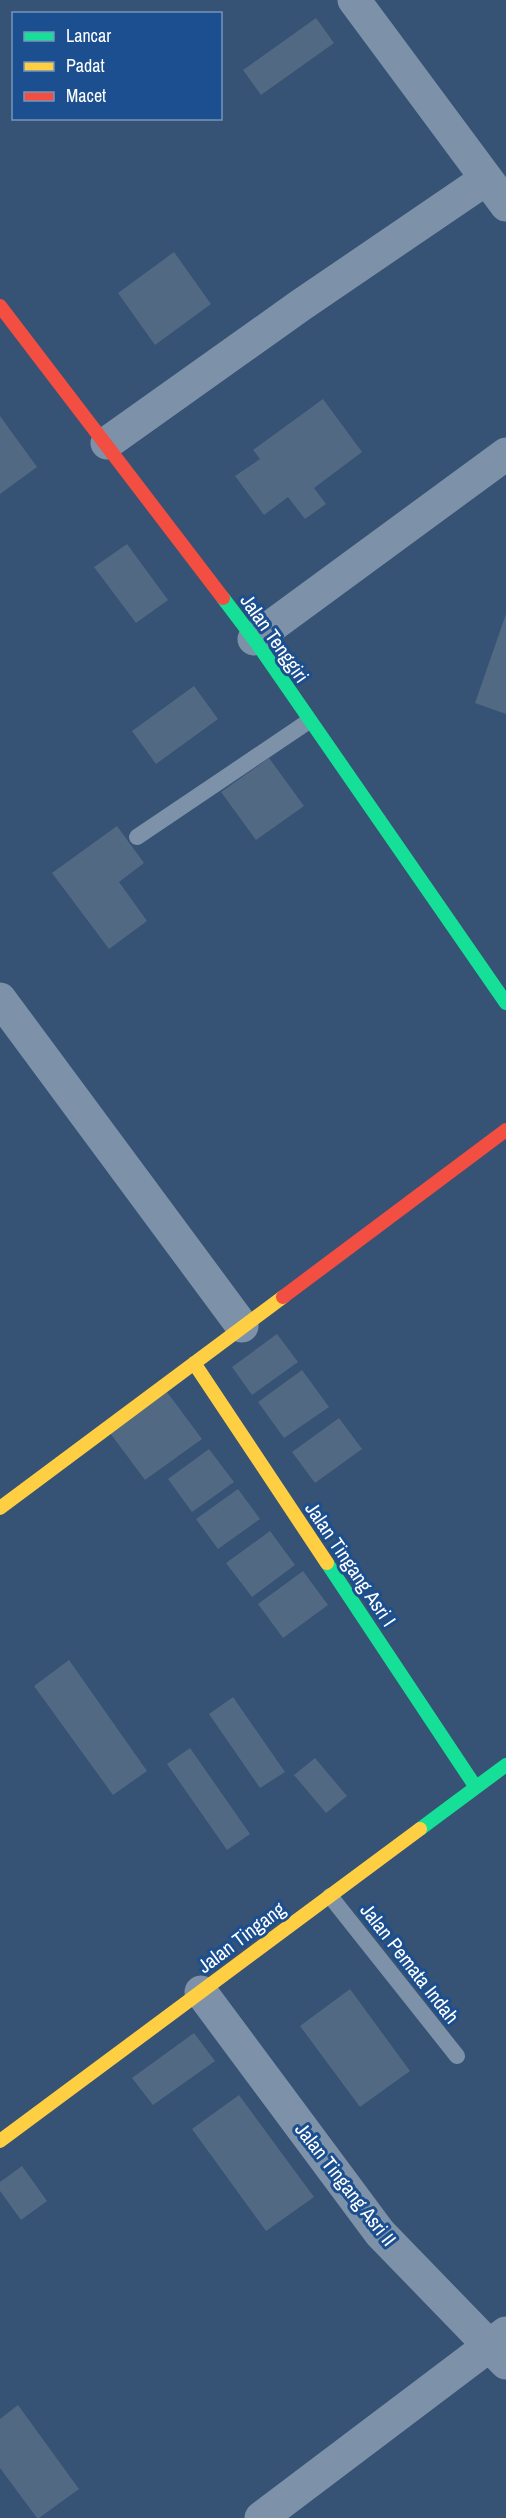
<svg xmlns="http://www.w3.org/2000/svg" width="506" height="2518" font-family="'Archivo Narrow',sans-serif">
<rect width="100%" height="100%" fill="#365274"/>
<path fill="#526984" d="M316 18 334 43 261 95 243 70Z
M174 252 211 304 155 345 118 293Z
M323 399 362 452 314 488 326 504 305 519 288 497 264 515 235 476 260 459 253 450Z
M0 416 37 467 0 494Z
M127 544 168 600 136 623 94 567Z
M506 614V714L475 703Z
M194 686 218 719 156 764 132 731Z
M269 758 304 806 256 840 221 792Z
M117 826 144 863 119 882 147 921 109 949 52 873Z
M277 1334 298 1362 252 1395 232 1367Z
M302 1370 329 1407 284 1438 258 1402Z
M167 1392 202 1439 145 1480 110 1433Z
M339 1418 362 1449 315 1483 292 1452Z
M209 1449 234 1482 192 1512 168 1479Z
M238 1489 260 1519 218 1549 196 1519Z
M270 1531 295 1565 252 1597 226 1563Z
M303 1571 328 1605 283 1638 258 1604Z
M69 1660 147 1771 113 1795 34 1686Z
M233 1697 285 1772 260 1788 209 1714Z
M190 1748 250 1834 227 1850 167 1764Z
M315 1758 347 1796 326 1813 294 1775Z
M350 1989 410 2071 360 2107 300 2026Z
M194 2033 215 2061 153 2105 132 2078Z
M239 2095 314 2197 266 2231 192 2129Z
M22 2166 47 2201 21 2220 0 2191V2182Z
M18 2405 79 2489 39 2518H37L0 2468V2419Z"/>
<g fill="none" stroke-linecap="round" stroke-linejoin="round">
<path stroke="#7d92a8" stroke-width="16" d="M137 837 309 721
M330 1896 457 2056"/>
<path stroke="#7d92a8" stroke-width="33" d="M354 0 506 205
M107 443 301 305 486 179
M254 639 506 454
M0 999 242 1326
M201 1992 380 2233 506 2363
M261 2518 506 2333"/>
<path stroke="#16e098" stroke-width="14" d="M223 598 254 639 506 1003
M327 1563 475 1786
M420 1829 506 1765"/>
<path stroke="#ffcf43" stroke-width="14" d="M194 1363 327 1563
M0 1508 283 1297
M0 2141 420 1829"/>
<path stroke="#f24e42" stroke-width="14" d="M0 306 223 598
M283 1297 506 1130"/>
</g>
<g text-anchor="middle" dominant-baseline="central" stroke-width="6" stroke-linejoin="round" paint-order="stroke">
<g font-size="20" fill="#fff" stroke="#1b4f8f">
<text transform="translate(275 638) rotate(55)">Jalan Tenggiri</text>
<text transform="translate(351 1564) rotate(56)">Jalan Tingang Asri I</text>
<text transform="translate(241 1937) rotate(-37)">Jalan Tingang</text>
<text transform="translate(410 1963) rotate(52)">Jalan Pemata Indah</text>
<text transform="translate(346 2184) rotate(52)">Jalan Tingang Asri II</text>
</g>
</g>
<rect x="12" y="12" width="210" height="108" fill="#1b4f8f" stroke="#7695bc" stroke-width="1.5"/>
<rect x="24" y="32" width="30" height="9" fill="#16e098" stroke="#7695bc" stroke-width="1.5"/>
<text x="66" y="42" font-size="18" fill="#ffffff">Lancar</text>
<rect x="24" y="62" width="30" height="9" fill="#ffcf43" stroke="#7695bc" stroke-width="1.5"/>
<text x="66" y="72" font-size="18" fill="#ffffff">Padat</text>
<rect x="24" y="92" width="30" height="9" fill="#f24e42" stroke="#7695bc" stroke-width="1.5"/>
<text x="66" y="102" font-size="18" fill="#ffffff">Macet</text>
</svg>
